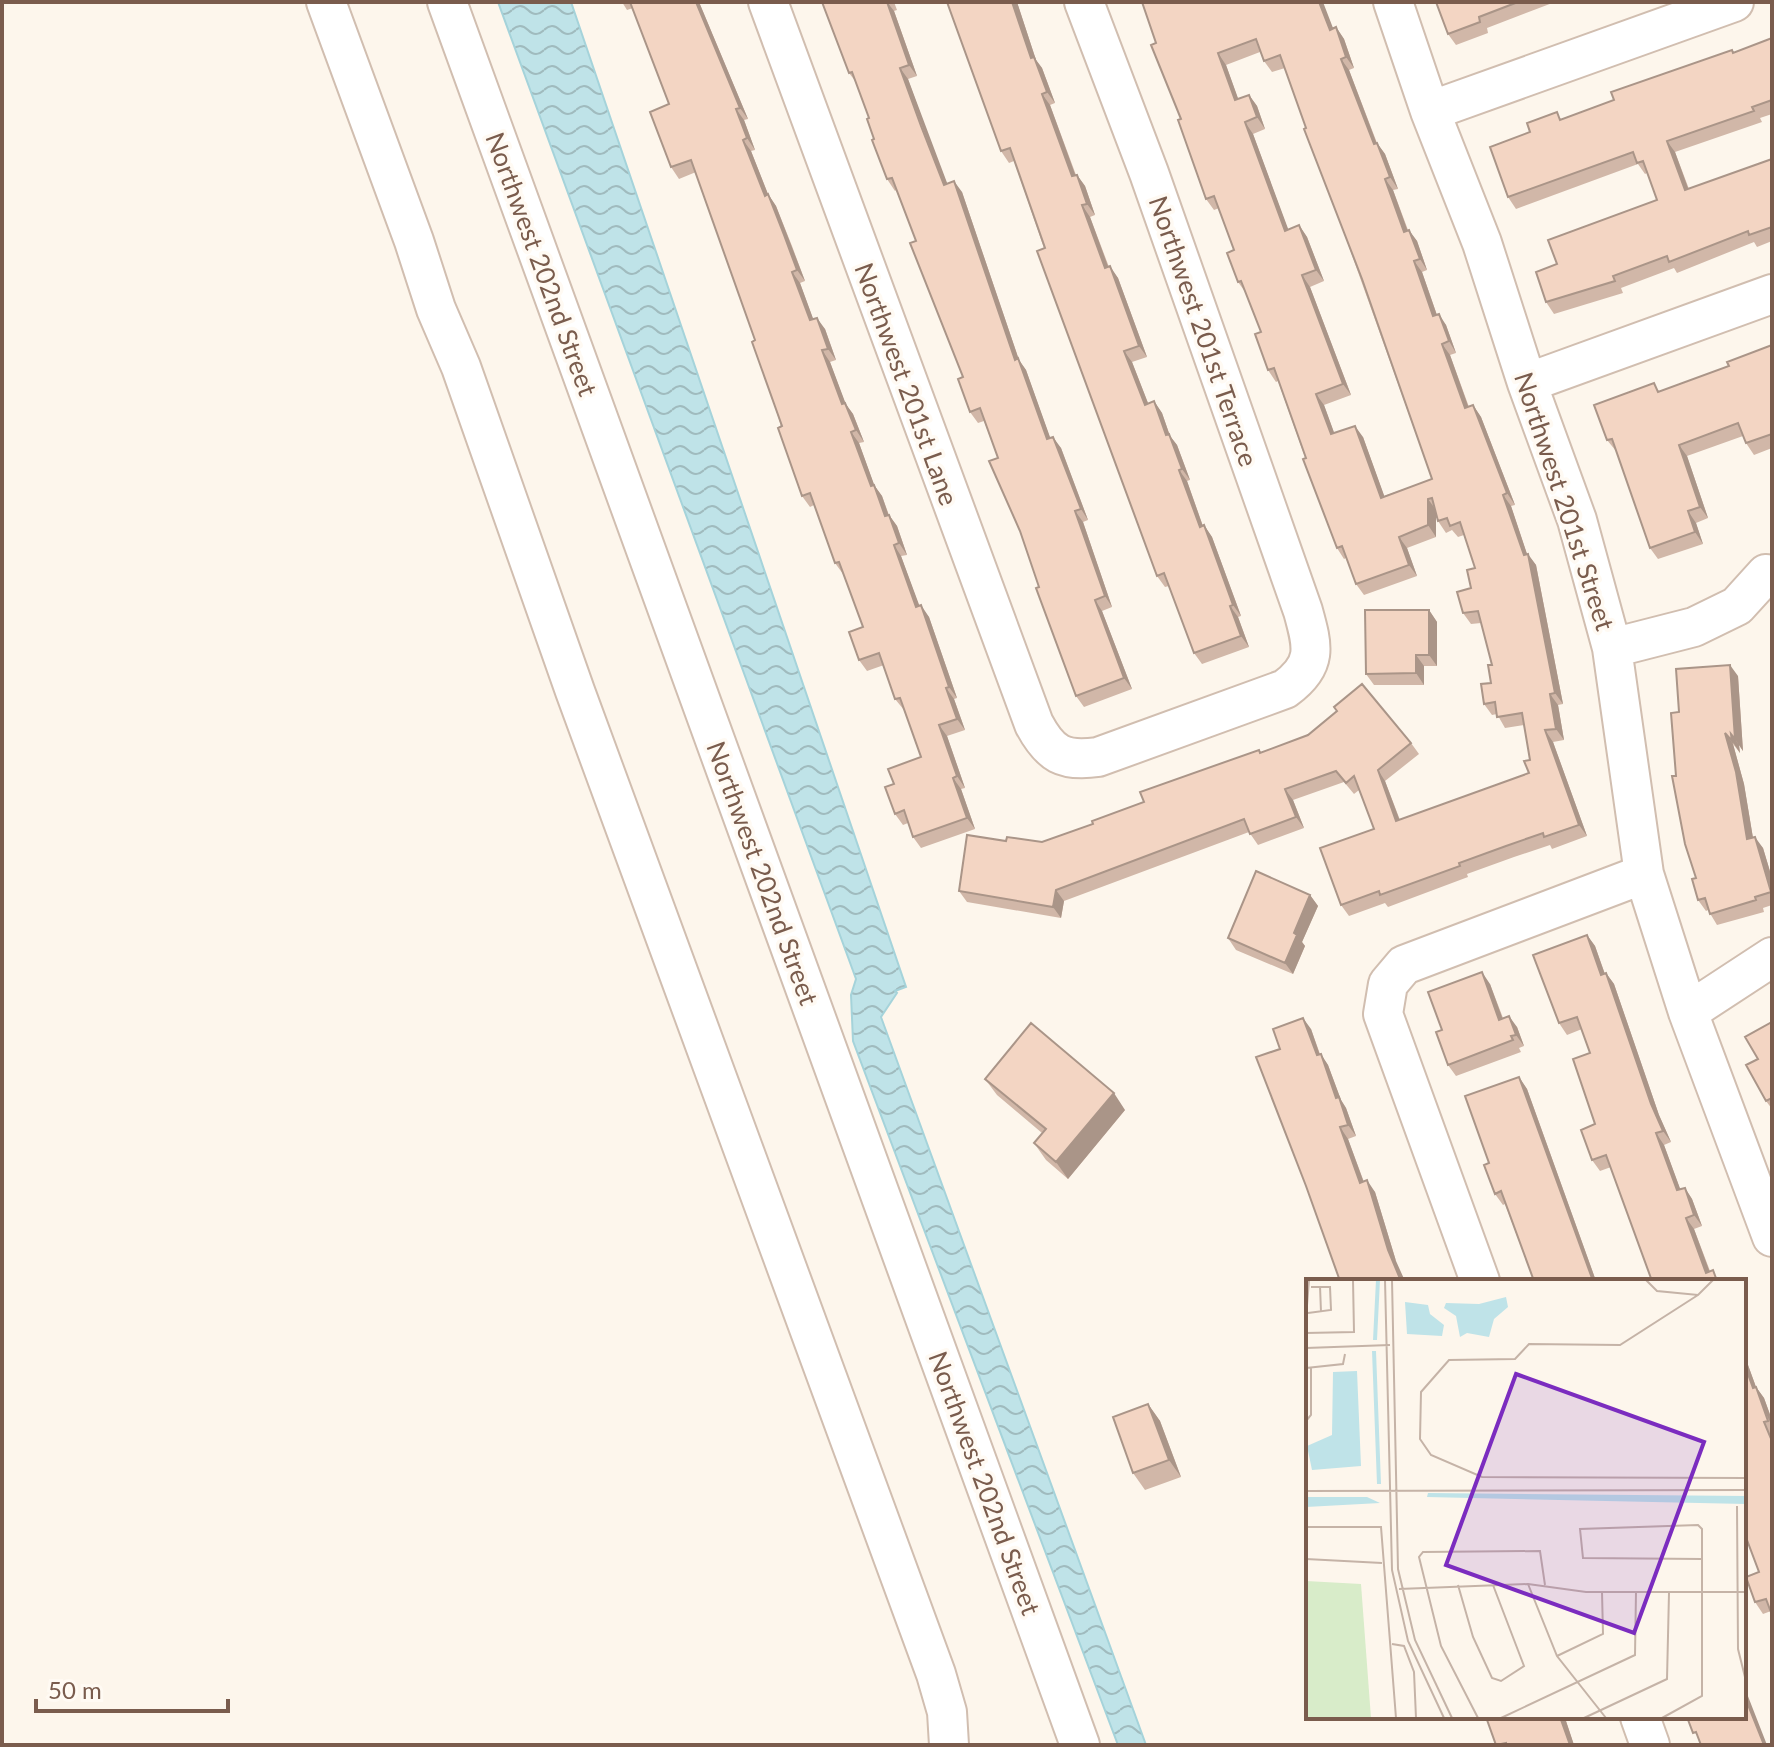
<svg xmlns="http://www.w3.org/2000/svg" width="1774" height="1747" font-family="Lato,sans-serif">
<defs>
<pattern id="water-waves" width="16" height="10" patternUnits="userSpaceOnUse" patternTransform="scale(2)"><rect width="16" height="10" fill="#bfe3e8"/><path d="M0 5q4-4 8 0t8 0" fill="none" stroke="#a0bbbe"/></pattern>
</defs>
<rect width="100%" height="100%" fill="#fdf6ec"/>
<path fill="url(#water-waves)" stroke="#a5d3da" stroke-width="2" d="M498 2H571L906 987 895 991 897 993 881 1017 1146 1745H1118L853 1041 851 995 856 979Z"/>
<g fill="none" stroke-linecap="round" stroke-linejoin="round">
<defs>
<path id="minor" d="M326 2 414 241 436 309 461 367 575 691 936 1674 947 1712 949 1745
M447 2 1080 1745
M768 2 1034 724C1050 754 1063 762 1098 757L1285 689C1318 665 1313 647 1303 611L1149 173 1084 2
M1393 2 1430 111 1482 243 1527 383 1577 520 1612 648 1644 874 1688 1012 1772 1237
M1430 111 1734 2
M1527 383 1772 294
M1612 648 1694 627 1737 606 1766 574
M1688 1012 1772 957
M1480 1281 1383 1014 1388 984 1404 965 1644 874
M1640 1717 1650 1745"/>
</defs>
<use href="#minor" stroke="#d1beb0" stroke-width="42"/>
<use href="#minor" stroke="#fff" stroke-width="38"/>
</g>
<path fill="#d1b7a8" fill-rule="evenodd" d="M622 2H699L748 119 744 120 755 150 751 151 768 194 776 206 792 246 805 281 800 283 813 319 825 329 836 360 830 362 845 403 853 414 864 442 859 443 874 485 882 496 889 515 897 526 907 555 901 556 919 606 929 617 957 698 954 699 965 730 947 736 965 788 961 789 975 829 921 848 913 837 908 823 903 825 895 814 894 784 921 757 904 710 895 699 884 665 867 671 859 660 863 627 843 574 835 563 814 505 810 507 802 496 755 340 696 172 679 179 671 167 669 104 633 8 627 10Z
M822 2H894L897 10 894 11 917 76 908 79 929 138 947 184 962 192 1019 360 1026 370 1050 438 1061 448 1088 520 1083 522 1112 607 1102 611 1132 689 1084 707 1076 696 998 458 984 421 978 423 970 412 963 377 916 241 896 190 895 191 887 179 874 139 869 118 856 82 849 73Z
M947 2H1017L1036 60 1042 68 1055 103 1050 105 1076 175H1077L1085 186 1095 215 1090 217 1109 267 1118 278 1147 357 1132 362 1148 403 1154 401 1162 413 1170 436 1177 445 1190 480 1187 481 1203 526 1204 525 1212 537 1241 616 1238 617 1249 647 1202 664 1194 653 1169 586 1165 587 1157 576 1014 161 1009 163 1001 151Z
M1436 2H1555L1487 28 1488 33 1456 45 1448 34Z
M1336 27 1344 39 1354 68 1349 70 1377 143 1385 154 1398 189 1393 190 1408 230 1417 241 1427 270 1422 272 1437 315 1446 325 1456 353 1450 355 1469 407 1473 405 1481 417 1515 505 1511 506 1527 554 1536 565 1563 704 1558 705 1564 740 1553 742 1587 836 1552 849 1550 845 1514 857 1467 874 1468 877 1388 907 1385 903 1349 916 1341 905 1374 829 1359 790 1354 794 1344 782 1293 800 1304 828 1258 845 1249 832 1064 901 1061 918 967 902 959 891 1006 841 1042 842 1093 824 1261 753 1411 743 1419 754 1385 781 1400 820 1529 773 1530 760 1524 725 1505 728 1497 714 1492 715 1484 704 1491 683 1492 665 1481 623 1471 624 1463 613 1471 588 1475 568 1464 535 1458 537 1452 530 1446 533 1438 521 1436 511V537L1407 548 1417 576 1364 595 1356 584 1346 558 1344 559 1337 548 1278 381 1276 382 1268 370 1261 332 1246 293 1238 282 1234 250 1219 208 1214 210 1206 199 1156 43ZM1260 52 1264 61 1272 72 1285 68 1432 479 1384 496 1363 437 1334 433 1324 405 1351 395 1310 287 1324 281 1307 237 1299 225 1288 230 1253 134 1265 129 1257 106 1249 95 1238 99 1226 65Z
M1772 38V114L1760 118 1762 122 1675 152 1689 189 1772 159V241L1757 247 1754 242 1677 273 1674 268 1621 288 1623 293 1554 314 1546 302 1557 264 1657 200 1647 173 1645 174 1638 164 1516 209 1508 197 1530 132 1614 100 1732 50 1734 53Z
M1772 345V448L1754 455 1746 443 1743 436 1687 456 1708 518 1696 523 1703 544 1658 559 1650 548 1616 451 1607 440 1660 391 1729 366Z
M1429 610 1437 622V666H1424V685H1374L1366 674Z
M1738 676 1743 751 1739 745 1740 753 1733 744 1744 784 1753 838 1763 848 1772 878V905L1763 908 1764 912 1717 925 1708 910 1706 911 1698 900 1679 712Z
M1310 895 1318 906 1302 942 1305 946 1293 974 1236 950 1228 938Z
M1587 935 1595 946 1605 974 1606 973 1614 984 1659 1115 1671 1142 1664 1145 1680 1189 1685 1188 1692 1199 1702 1226 1694 1229 1710 1271 1652 1281 1611 1167 1600 1171 1592 1160 1595 1124 1590 1053 1582 1029 1567 1035 1559 1023Z
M1490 984 1503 1018 1517 1027 1524 1046 1519 1048 1521 1052 1456 1076 1448 1065 1442 1030Z
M1772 1022V1109L1766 1101 1758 1059Z
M1311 1029 1320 1054 1328 1065 1341 1100 1346 1108 1356 1136 1348 1139 1364 1182 1375 1192 1396 1261 1280 1049Z
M1519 1077 1527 1089 1596 1281H1534L1505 1204 1503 1205 1495 1194 1489 1163Z
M985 1079 1125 1110 1068 1179 1046 1160 1034 1143 1042 1133 997 1095Z
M1744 1359 1748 1365 1756 1387 1764 1398 1772 1420V1615L1771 1611 1763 1614 1755 1602 1759 1572 1744 1532Z
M1148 1404 1160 1421 1181 1477 1145 1490 1133 1473Z
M1486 1717H1568L1570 1720 1566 1721 1574 1745H1496Z"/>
<path fill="#aa9588" d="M696 2H699L748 119 740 108Z
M887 2 894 11 917 76 909 65Z
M1012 2H1017L1036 60 1042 68 1055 103 1047 92 1031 58Z
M1319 2H1323L1338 41 1330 30Z
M1336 27 1344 39 1354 68 1346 57Z
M1218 53 1226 65 1243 112 1235 100Z
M1341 59 1349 70 1381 155 1374 144Z
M900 68 908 79 952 196 944 185Z
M1042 94 1050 105 1080 188 1072 176Z
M1249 95 1257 106 1265 129 1257 117Z
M736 109 744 120 755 150 747 138Z
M1245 122 1253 134 1293 242 1285 231Z
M743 140 751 151 773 207 765 196Z
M1667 141 1675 152 1693 202 1685 190Z
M1377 143 1385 154 1398 189 1390 177Z
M1077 175 1085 186 1095 215 1087 204Z
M1385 179 1393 190 1412 243 1404 232Z
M954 181 962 192 1019 360 1026 370 1055 451 1047 439 1015 360Z
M768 194 776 206 805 281 797 270Z
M1082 205 1090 217 1113 280 1105 268Z
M1299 225 1307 237 1324 281 1316 270Z
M1409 230 1417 241 1427 270 1420 259Z
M1414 261 1422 272 1441 327 1433 316Z
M1110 266 1118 278 1147 357 1139 346Z
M792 272 800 283 818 332 810 320Z
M1302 275 1310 287 1351 395 1343 384Z
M1439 314 1446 325 1456 353 1449 341Z
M817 318 825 329 836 360 828 349Z
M1442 344 1450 355 1473 420 1465 408Z
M822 350 830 362 850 415 842 404Z
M1124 351 1132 362 1153 416 1145 405Z
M1316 394 1324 405 1339 446 1331 434Z
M1154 401 1162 413 1170 436 1177 445 1190 480 1182 469 1166 435Z
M845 403 853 414 864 442 856 430Z
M1473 405 1481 417 1515 505 1507 493Z
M1355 426 1363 437 1389 509 1381 498Z
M851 432 859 443 879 498 871 486Z
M1053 437 1061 448 1088 520 1081 509Z
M1679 445 1687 456 1708 518 1700 507Z
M1179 470 1187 481 1207 538 1200 527Z
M874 485 882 496 893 528 885 516Z
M1503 495 1511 506 1528 557V554L1536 565 1563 704 1555 693 1524 555Z
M1428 499 1436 510V537L1428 525Z
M1075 511 1083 522 1112 607 1105 596Z
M1688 511 1696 523 1703 544 1695 532Z
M889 515 897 526 907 555 899 543Z
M1204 525 1212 537 1241 616 1233 605Z
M1399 537 1407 548 1417 576 1409 565Z
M894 545 901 556 924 618 916 607Z
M1095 600 1102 611 1132 689 1124 678Z
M921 605 929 617 957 698 949 687Z
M1230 606 1238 617 1249 647 1241 636Z
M1429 610 1437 622V666L1429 655Z
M1416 655 1424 666V685L1416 673Z
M1730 665 1738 676 1743 751 1735 739Z
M946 688 954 699 965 730 957 719Z
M1550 694 1558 705 1564 740 1556 729Z
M939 725 947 736 965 788 957 776Z
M1545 730 1553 742 1587 836 1579 825Z
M1725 733 1733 744 1744 784 1755 850 1747 839Z
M1731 734 1739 745 1740 753 1732 741Z
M1378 770 1385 781 1404 832 1396 821Z
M953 778 961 789 975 829 967 818Z
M1285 789 1293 800 1304 828 1296 817Z
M1755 837 1763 848 1772 878V893Z
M1056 890 1064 901 1061 918 1053 907Z
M1310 895 1318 906 1302 942 1305 946 1293 974 1285 963 1294 933Z
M1587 935 1595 946 1609 986 1601 975Z
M1482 972 1490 984 1507 1031 1499 1020Z
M1606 973 1614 984 1659 1115 1671 1142 1663 1131 1651 1104Z
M1509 1016 1517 1027 1524 1046 1516 1035Z
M1303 1018 1311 1029 1324 1067 1317 1055Z
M1321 1054 1328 1065 1341 1100 1346 1108 1356 1136 1348 1125 1336 1098Z
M1519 1077 1527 1089 1596 1281H1593Z
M1114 1093 1125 1110 1068 1179 1056 1162Z
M1340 1127 1348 1139 1368 1194 1360 1183Z
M1656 1133 1664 1145 1685 1202 1677 1190Z
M1367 1180 1375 1192 1396 1261 1405 1281H1401L1388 1250Z
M1685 1188 1692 1199 1702 1226 1694 1215Z
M1686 1218 1694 1229 1713 1281 1706 1273Z
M1744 1359 1748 1365 1756 1387 1764 1398 1772 1420V1426L1753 1388 1744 1364Z
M1148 1404 1160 1421 1181 1477 1169 1460Z
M1744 1686 1767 1745H1764L1744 1695Z
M1560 1717H1562L1566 1721 1574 1745H1570Z"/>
<path fill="#f3d5c3" stroke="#aa9588" stroke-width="2" fill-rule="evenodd" d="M630 2H696L740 108 736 109 747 138 743 140 765 196 768 194 784 235 797 270 792 272 810 320 817 318 828 349 822 350 842 404 845 403 856 430 851 432 871 486 874 485 885 516 889 515 899 543 894 545 916 607 921 605 949 687 946 688 957 719 939 725 957 776 953 778 967 818 913 837 904 810 895 814 885 787 894 784 888 769 921 757 900 698 895 699 879 653 859 660 849 632 863 627 839 562 835 563 810 493 802 496 778 428 782 426 752 342 755 340 691 160 671 167 650 112 669 104Z
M822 2H887L909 65 900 68 921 126 944 185 954 181 1015 360 1018 358 1047 439 1053 437 1081 509 1075 511 1105 596 1095 600 1124 678 1076 696 1036 588 1039 587 1020 531 989 461 998 458 980 408 970 412 958 379 963 377 910 243 916 241 892 178 887 179 872 140 874 139 867 119 869 118 852 72 849 73Z
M947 2H1012L1031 58 1034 57 1047 92 1042 94 1072 176 1077 175 1087 204 1082 205 1105 268 1110 266 1139 346 1124 351 1145 405 1154 401 1166 435 1169 434 1182 469 1179 470 1200 527 1204 525 1233 605 1230 606 1241 636 1194 653 1164 573 1157 576 1037 251 1045 248 1010 148 1001 151Z
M1142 2H1319L1330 30 1336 27 1346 57 1341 59 1374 144 1377 143 1390 177 1385 179 1404 232 1409 230 1420 259 1414 261 1433 316 1439 314 1449 341 1442 344 1465 408 1473 405 1507 493 1503 495 1524 555 1528 554 1555 693 1550 694 1556 729 1545 730 1579 825 1544 837 1543 833 1506 846 1459 863 1460 866 1380 895 1379 891 1341 905 1320 848 1374 829 1354 776 1346 783 1336 771 1285 789 1296 817 1250 834 1244 819 1056 890 1053 907 959 891 967 835 1006 841 1007 837 1042 842 1093 824 1092 821 1144 802 1140 792 1259 750 1260 753 1308 735 1337 711 1334 707 1362 684 1411 743 1378 770 1396 821 1529 773 1524 761 1530 760 1522 713 1497 717 1495 702 1484 704 1481 684 1491 683 1488 665H1492L1478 611 1463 613 1457 592 1471 588 1467 570 1475 568 1460 522 1450 526 1447 518 1438 521 1432 498 1428 499V525L1399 537 1409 565 1356 584 1342 546 1337 548 1303 459 1306 458 1274 368 1268 370 1255 334 1261 332 1241 281 1238 282 1227 253 1234 250 1214 196 1206 199 1178 120 1181 119 1151 45 1156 43ZM1256 39 1264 61 1280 55 1306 128 1304 129 1362 279 1432 479 1381 498 1355 426 1331 434 1316 394 1343 384 1302 275 1316 270 1299 225 1285 231 1245 122 1257 117 1249 95 1235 100 1218 53Z
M1436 2H1518L1479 17 1480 22 1448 34Z
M1772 38V100L1752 107 1754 111 1667 141 1685 190 1772 159V227L1749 235 1748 231 1669 262 1667 256 1613 276 1615 281 1546 302 1536 272 1557 264 1548 240 1657 200 1643 161 1637 163 1633 152 1508 197 1490 147 1530 132 1527 123 1557 112 1560 120 1614 100 1611 92 1732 50 1733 53Z
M1772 345V434L1746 443 1738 423 1679 445 1700 507 1688 511 1695 532 1650 548 1612 439 1607 440 1594 405 1654 383 1658 392 1729 366 1727 362Z
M1365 610H1429V655H1416V673L1366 674Z
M1730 665 1735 739 1731 734 1732 741 1725 733 1736 772 1747 839 1755 837 1771 892 1755 897 1756 900 1710 914 1705 898 1698 900 1692 879 1696 878 1685 844 1672 776H1676L1671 713 1679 712 1676 669Z
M1256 871 1310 895 1294 933 1297 935 1285 963 1228 938Z
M1587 935 1601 975 1606 973 1651 1104 1663 1131 1656 1133 1677 1190 1685 1188 1694 1215 1686 1218 1706 1273 1713 1270 1717 1281H1652L1606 1155 1592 1160 1581 1130 1595 1124 1573 1059 1590 1053 1577 1017 1559 1023 1533 955Z
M1482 972 1499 1020 1509 1016 1516 1035 1511 1036 1513 1040 1448 1065 1436 1032 1442 1030 1428 992Z
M1303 1018 1317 1055 1321 1054 1336 1098 1339 1097 1348 1125 1340 1127 1360 1183 1367 1180 1388 1250 1401 1281H1340L1306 1186 1256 1057 1280 1049 1273 1029Z
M1772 1022V1098L1766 1101 1746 1065 1758 1059 1745 1037Z
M1031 1023 1114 1093 1056 1162 1034 1143 1046 1129 985 1079Z
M1519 1077 1593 1281H1534L1501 1191 1495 1194 1484 1165 1489 1163 1465 1096Z
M1744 1363 1753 1388 1756 1387 1768 1421 1764 1422 1772 1441V1615L1766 1599 1755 1602 1746 1577 1759 1572 1744 1532Z
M1148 1404 1169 1460 1133 1473 1113 1417Z
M1744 1695 1764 1745H1701L1696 1732 1693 1733 1687 1717H1744Z
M1486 1717H1560L1570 1745H1506V1743L1496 1745Z"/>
<g text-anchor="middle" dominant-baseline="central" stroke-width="7" stroke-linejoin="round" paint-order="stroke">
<g font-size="26" fill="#7a5c4d" stroke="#fffaf3">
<text transform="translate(542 264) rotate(70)">Northwest 202nd Street</text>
<text transform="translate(1204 331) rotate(71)">Northwest 201st Terrace</text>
<text transform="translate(907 384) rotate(70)">Northwest 201st Lane</text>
<text transform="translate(1565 501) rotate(72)">Northwest 201st Street</text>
<text transform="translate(763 873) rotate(70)">Northwest 202nd Street</text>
<text transform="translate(985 1483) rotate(70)">Northwest 202nd Street</text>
</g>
</g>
<g transform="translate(1306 1279)">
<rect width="440" height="440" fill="#fdf6ec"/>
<path d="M0 302 55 305 65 439H0Z" fill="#d8ecc9"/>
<path d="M200 18 202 28 188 40 183 58 161 54 154 58 150 37 138 29 140 24 173 25ZM99 23 122 26 124 35 138 46 136 57 101 55ZM51 92 55 187 6 191 1 167 26 156 27 93ZM122 214 440 217V225L121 218ZM0 218H61L74 224 0 228Z" fill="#bfe3e8"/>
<path fill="none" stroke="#bfe3e8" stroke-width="4" d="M69 61 72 1M68 72 73 205"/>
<path fill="none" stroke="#c5b3a7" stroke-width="2" d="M79 1 86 291 102 362 138 439M86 1 92 290 109 361 146 439M340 1 351 12 392 16 407 1M14 7 15 33M392 16 314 66 223 65 209 80 143 81 115 113 114 160 125 176 176 198 440 199M2 34 25 31 24 8H5M0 39 3 1M0 54 48 53 47 1M0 69 84 66M0 89 37 85 39 75M0 142 5 136V89M0 212 440 211M431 227 432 370 440 402M0 248H75L90 439M0 280 76 284M222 305 251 377 300 439M152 306 167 358 186 399 195 402 218 387 187 306M93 310 222 305 280 313H440M86 365 98 367 108 393 110 439M251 377 297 355 296 313M172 439 135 367 113 278 117 273 234 272 239 306M195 439 329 376 330 313M278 439 361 400 363 314M356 439 396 417V250L392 246 274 250 277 279 396 280"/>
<path fill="#7b2cbf" fill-opacity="0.15" stroke="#7b2cbf" stroke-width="4" d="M210 95 398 163 328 354 140 286Z"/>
<rect width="440" height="440" fill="none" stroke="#7a5c4d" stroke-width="4"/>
</g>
<rect width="1774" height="1747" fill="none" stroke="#7a5c4d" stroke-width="8"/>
<path d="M36 1699v12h192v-12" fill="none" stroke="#7a5c4d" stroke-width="4"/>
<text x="48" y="1699" font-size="24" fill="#7a5c4d" stroke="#fffaf3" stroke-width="6" paint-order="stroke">50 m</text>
</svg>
